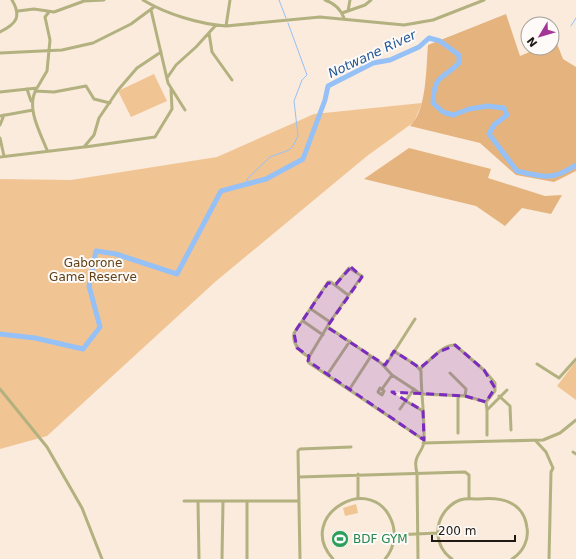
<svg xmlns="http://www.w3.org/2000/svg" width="576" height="559" font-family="'DejaVu Sans',sans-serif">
<rect width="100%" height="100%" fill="#faebdc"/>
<path fill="#f1c494" d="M154 74 167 101 131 117 118 91Z
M422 103 414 122 367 156 215 282 47 436 0 449V179L71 180 217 157 314 114Z
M576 361V400L557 386Z
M356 504 358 513 345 516 343 508Z"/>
<path fill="#e5b37e" d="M506 14 520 56 539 48H552V42L556 41 563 59 576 67V171L554 182 516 175 480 143 410 126C427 111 426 67 428 45Z
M409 148 491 169 488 178 545 196 562 195 551 214 522 208 505 226 476 206 364 179Z"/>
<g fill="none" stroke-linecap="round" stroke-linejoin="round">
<path stroke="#96c1f7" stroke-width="1" d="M279 0 286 18
M571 26 576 18
M245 185 248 178 270 157 289 150 293 146 298 136 294 101 302 80 307 75 288 23"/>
<path stroke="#96c1f7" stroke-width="5" d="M0 334 35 338 83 349 100 327 89 286 96 251 116 254 177 274 221 191 266 179 303 159 325 100 328 86 373 63 390 60 419 47 429 38 440 41 459 55V63C442 80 434 74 433 103L443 112 453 115 469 109 488 106 504 108 507 115 494 125 489 134 517 171C544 177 551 181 576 165"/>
<path stroke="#b3b17f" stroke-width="3" d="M143 0C166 14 199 24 226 26L320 17 404 25 433 20 484 0
M325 0C334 3 341 10 344 18
M151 10 168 83 185 110
M18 11 34 9 54 12 84 1 104 0
M348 11 350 0
M342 13 365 5 371 0
M226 26 230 0
M0 32C16 24 22 17 12 0
M209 33 212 52 232 80
M0 53 62 50 93 43 131 24 154 7
M167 78 176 65 196 47 216 25
M27 89 31 101
M36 90C26 108 40 132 47 150
M35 91 54 92 86 86 94 99 110 103
M0 92 37 88 47 71 50 40 45 17 49 12
M0 116 33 110
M0 125 4 115
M0 138 4 156
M85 147 155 137 172 109 171 89
M0 157 84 147 94 135 99 118 118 90 137 68 161 52
M335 285 349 268 362 276 330 322 309 357V363L424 440
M311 309 330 322
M303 321 323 335
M328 327 381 363 392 375 421 394 465 396 486 402 487 410
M394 351 416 365 421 371C421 394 425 418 424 441 423 454 412 454 417 473L418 559
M309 357C300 352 292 345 294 333L328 282H331L348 295
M537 364 559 378 576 359
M385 366 415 319
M420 369C428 362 443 344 455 345L484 370 495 383V391L486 402
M450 373 466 389 465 396
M327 375 350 341
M380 388 384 391 382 395 378 392Z
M0 389 47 447 82 508 102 559
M382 389 392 375
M349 390 371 356
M499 396 510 406 511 430
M406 401 423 411
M400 409 414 389
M458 433V396
M487 435V410L507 390
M535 440 546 452 553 468 551 472 549 559
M423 443 543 440 560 433 576 420
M573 452 576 454
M358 474V498
M299 477 465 472 469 475V499
M184 501H299
M198 501 199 559
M394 535 438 533
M222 559 223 501
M247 559V501
M300 559 298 451 300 449 351 447
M333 559C293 515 376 468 393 525 396 537 393 550 385 559
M452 559C443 553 438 543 438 533 437 519 447 505 460 500 466 498 473 499 479 499 500 497 524 501 527 528 529 540 523 552 512 559"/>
</g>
<path fill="#7b2cbf" fill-opacity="0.2" stroke="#7b2cbf" stroke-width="3" stroke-dasharray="8 5" stroke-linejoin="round" d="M351 267 362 277 327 327 385 365 394 351 420 368 439 352 455 345 484 370 495 388 486 402 465 396 392 392 423 411 424 440 308 361 309 356 297 348 294 333 328 283 336 284Z"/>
<defs>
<symbol id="stadium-disc" viewBox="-11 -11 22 22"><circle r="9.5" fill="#2e9e5b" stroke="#fdfaf7"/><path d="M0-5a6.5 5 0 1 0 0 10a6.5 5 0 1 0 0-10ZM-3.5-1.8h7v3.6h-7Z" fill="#fff"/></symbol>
</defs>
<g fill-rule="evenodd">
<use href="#stadium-disc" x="330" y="529" width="20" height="20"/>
</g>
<g text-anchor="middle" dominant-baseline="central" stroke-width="4" stroke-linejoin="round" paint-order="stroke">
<g font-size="12" fill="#614018" stroke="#fdfaf7">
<text x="93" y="263">Gaborone<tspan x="93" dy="14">Game Reserve</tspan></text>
</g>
<g font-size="12" fill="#27864d" stroke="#fdfaf7" text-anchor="start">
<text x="353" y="539">BDF GYM</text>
</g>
<g font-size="13" font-style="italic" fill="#1f5596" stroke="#fdfaf7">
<text transform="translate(372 54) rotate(-25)">Notwane River</text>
</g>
</g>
<g transform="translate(540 36) rotate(232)"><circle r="19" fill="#fdfaf7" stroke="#a4a09c"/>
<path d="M0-3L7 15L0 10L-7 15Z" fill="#a33694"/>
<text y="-6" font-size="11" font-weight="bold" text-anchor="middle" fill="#1f1914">N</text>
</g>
<path d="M432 535v6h83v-6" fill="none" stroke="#1f1914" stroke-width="2"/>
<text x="438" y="535" font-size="12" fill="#1f1914" stroke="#fdfaf7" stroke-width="3" paint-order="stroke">200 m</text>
</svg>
